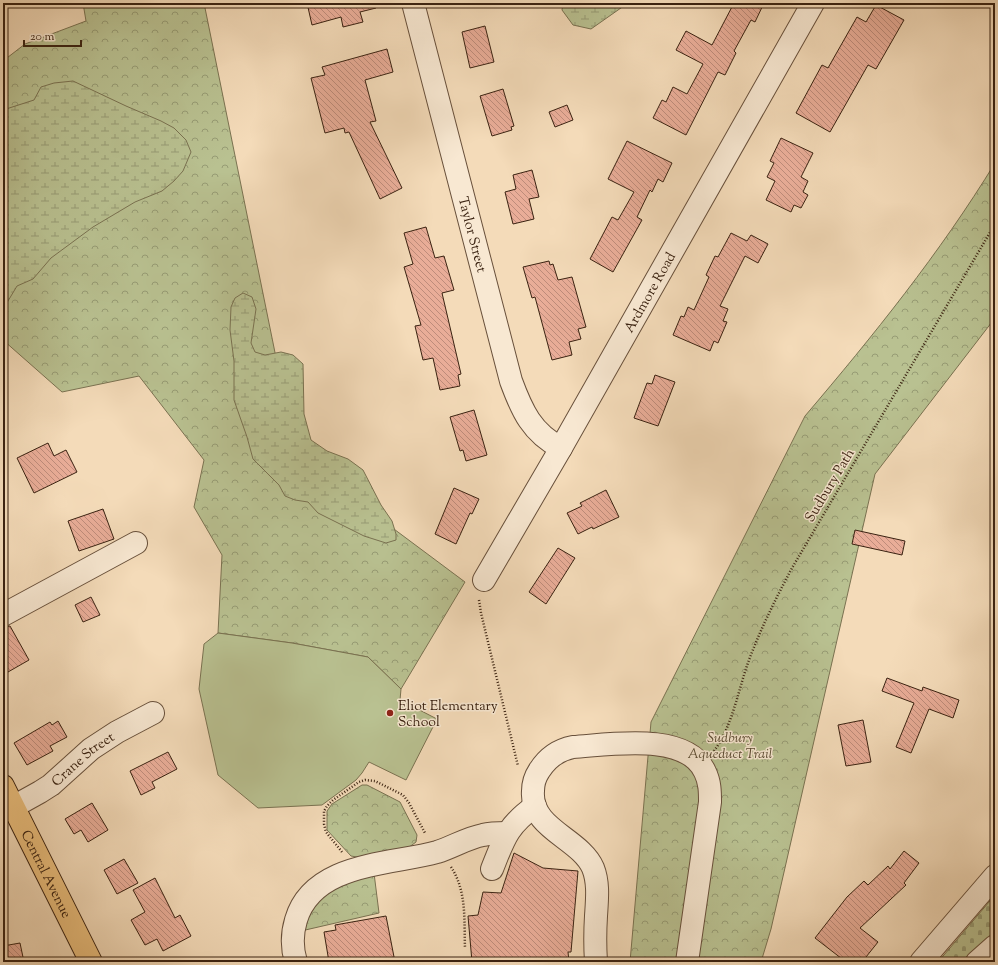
<svg xmlns="http://www.w3.org/2000/svg" width="998" height="965" font-family="'Sorts Mill Goudy',serif">
  <style>
    .forest { fill: url(#forest-crowns); stroke: #7a7251 }
    .wetland { fill: url(#wetland-marsh); stroke: #7a7251 }
    .cemetery { fill: url(#cemetery-stones); stroke: #7a7251 }
    .pitch { fill: #b9c191; stroke: #7a7251 }
    .building { fill: url(#building-back-hatch); stroke: #3a2211 }
    .lines { fill: none; stroke-linecap: round; stroke-linejoin: round }
    .minor-casing { stroke: #68503b; stroke-width: 24 }
    .major-casing { stroke: #3a2211; stroke-width: 24 }
    .path { stroke: #3a2211; stroke-width: 2.5; stroke-dasharray: 1 2; stroke-linecap: butt }
    .minor { stroke: #f8e8d2; stroke-width: 22 }
    .major { stroke: #eabe7c; stroke-width: 22 }
    .poi-dot { fill: #8f2418; stroke: #f8e8d2; stroke-width: 1.5 }
    .labels { text-anchor: middle; stroke-width: 3; stroke-linejoin: round; paint-order: stroke }
    .street-label { font-size: 14px; fill: #3a2211; stroke: #f8e8d2 }
    .poi-label { font-size: 14px; fill: #3a2211; stroke: #f8e8d2; text-anchor: start }
    .park-label { font-size: 14px; font-style: italic; fill: #5a4a31; stroke: #f8e8d2 }
  </style>
  <defs>
    <pattern id="forest-crowns" width="20" height="18" patternUnits="userSpaceOnUse"><rect width="20" height="18" fill="#b9c191"/><path d="M2 6a3 3 0 1 1 6 0M12 15a3 3 0 1 1 6 0" fill="none" stroke="#979c75"/></pattern>
    <pattern id="wetland-marsh" width="20" height="14" patternUnits="userSpaceOnUse"><rect width="20" height="14" fill="#b9c191"/><path d="M1 5h8M5 5V1M11 12h8M15 12V8" fill="none" stroke="#979c75"/></pattern>
    <pattern id="cemetery-stones" width="16" height="16" patternUnits="userSpaceOnUse"><rect width="16" height="16" fill="#b9c191"/><path d="M2 7V4a2 2 0 0 1 4 0v3zM10 15v-3a2 2 0 0 1 4 0v3z" fill="#979c75"/></pattern>
    <pattern id="building-back-hatch" width="6" height="6" patternUnits="userSpaceOnUse"><rect width="6" height="6" fill="#e9ad98"/><path d="M-1 5l2 2M0 0l6 6M5-1l2 2" fill="none" stroke="#be8c7b"/></pattern>
  </defs>
  <rect width="100%" height="100%" fill="#f4dbb9"/>
  <filter id="stains"><feTurbulence type="fractalNoise" baseFrequency=".005" numOctaves="4"/><feColorMatrix values="0 0 0 0 .2 0 0 0 0 .09 0 0 0 0 .02 0 0 0 .5 -.17"/></filter>
  <radialGradient id="worn" r=".72"><stop offset=".6" stop-color="#630" stop-opacity="0"/><stop offset="1" stop-color="#630" stop-opacity=".3"/></radialGradient>
  <g class="forest">
    <path d="M83 3H204L296 456 465 582 401 689 368 657 292 643 218 633 222 555 194 507 204 460 139 376 62 392 3 340V61L25 44 86 21Z"/>
    <path d="M995 163V318L875 474 771 929 761 962H630L651 722 805 416C873 336 940 253 995 163Z"/>
    <path d="M362 785H367L400 802 417 835 416 842 404 851 357 857 351 856 327 830V811L332 804Z"/>
    <path d="M374 873 379 913 301 931 311 905 328 886Z"/>
  </g>
  <g class="wetland">
    <path d="M563 3H628L591 29 573 25 562 10Z"/>
    <path d="M73 81 126 106 161 121 174 128 186 140 191 152 183 171 174 181 162 191 135 202 93 227 51 258 33 279 17 286 5 306 3 307V110L34 100 41 87 54 83Z"/>
    <path d="M243 293 252 297 256 309 251 343 255 352 265 355 281 352 293 355 303 364 304 414 311 440 327 451 348 459 363 470 381 505 392 521 396 534V540L386 543 364 536 318 513 308 502 295 500 285 496 279 485 253 459 247 437 234 400V361L230 330 231 307 235 298Z"/>
  </g>
  <path class="cemetery" d="M995 895V962H938Z"/>
  <path class="pitch" d="M218 633 292 643 368 657 401 689 400 700 437 719 406 780 369 762 362 773 356 780 322 805 258 808 218 775 199 689 204 644Z"/>
  <g class="building">
    <path d="M307 3H375L376 8 360 12 363 22 343 27 341 17 312 25Z"/>
    <path d="M734 3H764L755 22 751 20 734 51 736 53 725 75 718 72 686 135 653 118 662 100 666 102 673 87 687 94 703 64 676 50 686 31 712 45Z"/>
    <path d="M876 5 904 20 876 69 868 65 830 132 796 113 822 65 828 68 857 17 866 22Z"/>
    <path d="M485 26 494 62 470 68 462 32Z"/>
    <path d="M387 49 393 72 365 80 376 121 370 122 402 188 380 199 349 132 345 133 344 128 325 133 311 78 325 75 322 67Z"/>
    <path d="M503 89 514 126 511 127 512 130 492 136 480 96Z"/>
    <path d="M567 105 573 120 555 127 549 112Z"/>
    <path d="M781 138 813 153 801 177 808 181 803 192 808 195 801 208 794 205 791 212 766 200 775 181 767 177 774 163 770 161Z"/>
    <path d="M627 141 672 163 663 182 658 179 652 192 650 190 637 217 642 220 613 272 590 259 612 217 618 220 634 192 608 179Z"/>
    <path d="M532 170 539 197 529 199 534 219 513 224 505 192 516 189 513 175Z"/>
    <path d="M426 227 435 258 444 256 454 290 442 293 461 374 458 375 460 386 440 390 433 358 423 360 415 326 421 325 404 267 413 264 404 233Z"/>
    <path d="M731 233 747 241 751 235 768 244 758 263 745 256 720 306 728 309 723 321 727 322 718 343 714 341 710 351 673 335 681 316 684 317 688 307 694 310 709 277 706 275 715 256 718 257Z"/>
    <path d="M549 261 550 265 553 264 558 280 572 277 586 327 578 329 581 339 569 342 572 355 552 360 535 297 532 298 523 267Z"/>
    <path d="M655 375 675 382 658 426 634 418 647 383 652 384Z"/>
    <path d="M474 410 487 455 466 461 463 450 460 451 450 417Z"/>
    <path d="M48 443 54 456 66 450 77 472 34 493 17 458Z"/>
    <path d="M454 488 479 499 472 514 470 513 456 544 435 534Z"/>
    <path d="M606 490 619 517 593 529 592 527 578 534 567 513 582 506 580 503Z"/>
    <path d="M103 509 114 539 79 551 68 521Z"/>
    <path d="M855 530 905 541 902 555 852 544Z"/>
    <path d="M558 548 575 558 546 604 529 592Z"/>
    <path d="M91 597 100 615 83 622 75 605Z"/>
    <path d="M10 626 29 660 8 672 3 663V627Z"/>
    <path d="M887 678 922 691 923 687 959 700 953 718 929 709 911 753 896 747 914 703 882 691Z"/>
    <path d="M863 720 871 762 846 766 838 725Z"/>
    <path d="M58 721 67 737 50 746 53 751 27 765 14 743 50 722 52 725Z"/>
    <path d="M168 752 177 769 152 782 155 788 141 795 130 771Z"/>
    <path d="M92 803 108 830 88 842 81 830 74 834 65 819Z"/>
    <path d="M904 851 919 863 904 883 906 885 860 928 878 942 862 962H846L815 938 847 897 864 881 868 885 888 866 890 869Z"/>
    <path d="M514 853 543 868 578 871 571 952H568L569 962H472L468 916 478 915 483 892 501 893Z"/>
    <path d="M124 859 138 883 117 894 104 870Z"/>
    <path d="M155 878 175 918 180 915 191 936 163 951 157 939 145 945 131 920 145 912 133 890Z"/>
    <path d="M386 916 395 962H329L324 932 336 930 335 925Z"/>
    <path d="M20 943 24 962H3V946Z"/>
  </g>
  <g class="lines">
    <defs>
      <g id="minor">
        <path id="s1" d="M413 3 511 381C522 411 532 433 561 448"/>
        <path id="s2" d="M484 580 561 448 813 3"/>
        <path d="M3 615 136 543"/>
        <path id="s3" d="M13 807 40 792 51 785 91 749 117 732 153 713"/>
        <path d="M492 869C504 839 507 826 535 806"/>
        <path d="M296 962C292 949 292 933 296 920 313 862 391 865 437 852 453 847 467 838 483 835 491 833 499 833 507 833"/>
        <path d="M596 962C595 947 595 932 596 916 597 900 599 883 593 868 580 838 530 829 533 791 533 784 535 777 539 771 547 758 558 750 573 747 608 745 687 731 705 772 710 782 710 792 710 802L687 962"/>
        <path d="M921 962 995 876"/>
        <path d="M977 962 995 946"/>
      </g>
      <g id="major">
        <path id="s4" d="M3 786 91 962"/>
      </g>
    </defs>
    <use href="#minor" class="minor-casing"/>
    <use href="#major" class="major-casing"/>
    <g class="path">
      <path d="M479 600 481 613 518 766"/>
      <path d="M714 751C733 725 738 690 749 660 761 628 776 598 792 568L995 224"/>
      <path d="M342 852 326 832 324 824V811L327 806 333 800 359 782 365 780 375 781 403 795 409 803 425 833"/>
      <path d="M451 867C467 891 464 921 465 948"/>
    </g>
    <use href="#minor" class="minor"/>
    <use href="#major" class="major"/>
  </g>
  <circle class="poi-dot" cx="390" cy="713" r="4"/>
  <g class="labels">
    <g class="street-label">
      <text dy="5" stroke="none"><textPath href="#s1" startOffset="239">Taylor Street</textPath></text>
      <text dy="5" stroke="none"><textPath href="#s2" startOffset="332">Ardmore Road</textPath></text>
      <text transform="translate(829 485) rotate(-59)" y="5">Sudbury Path</text>
      <text dy="5" stroke="none"><textPath href="#s3" startOffset="85">Crane Street</textPath></text>
      <text dy="5" stroke="none"><textPath href="#s4" startOffset="98">Central Avenue</textPath></text>
    </g>
    <g class="poi-label">
      <text x="398" y="710">Eliot Elementary<tspan x="398" dy="16">School</tspan></text>
    </g>
    <g class="park-label">
      <text x="730" y="742">Sudbury<tspan x="730" dy="16">Aqueduct Trail</tspan></text>
    </g>
  </g>
  <rect width="998" height="965" fill="none" stroke="#f4dbb9" stroke-width="16"/>
  <rect x="4" y="4" width="990" height="957" fill="none" stroke="#3a2211" stroke-width="2"/>
  <rect x="8" y="8" width="982" height="949" fill="none" stroke="#3a2211"/>
  <path d="M24 40v6h57v-6" fill="none" stroke="#3a2211" stroke-width="2"/>
  <text x="30" y="40" font-size="12" fill="#3a2211" stroke="#f8e8d2" stroke-width="3" paint-order="stroke">20 m</text>
  <rect width="100%" height="100%" filter="url(#stains)"/>
  <rect width="100%" height="100%" fill="url(#worn)"/>
</svg>
